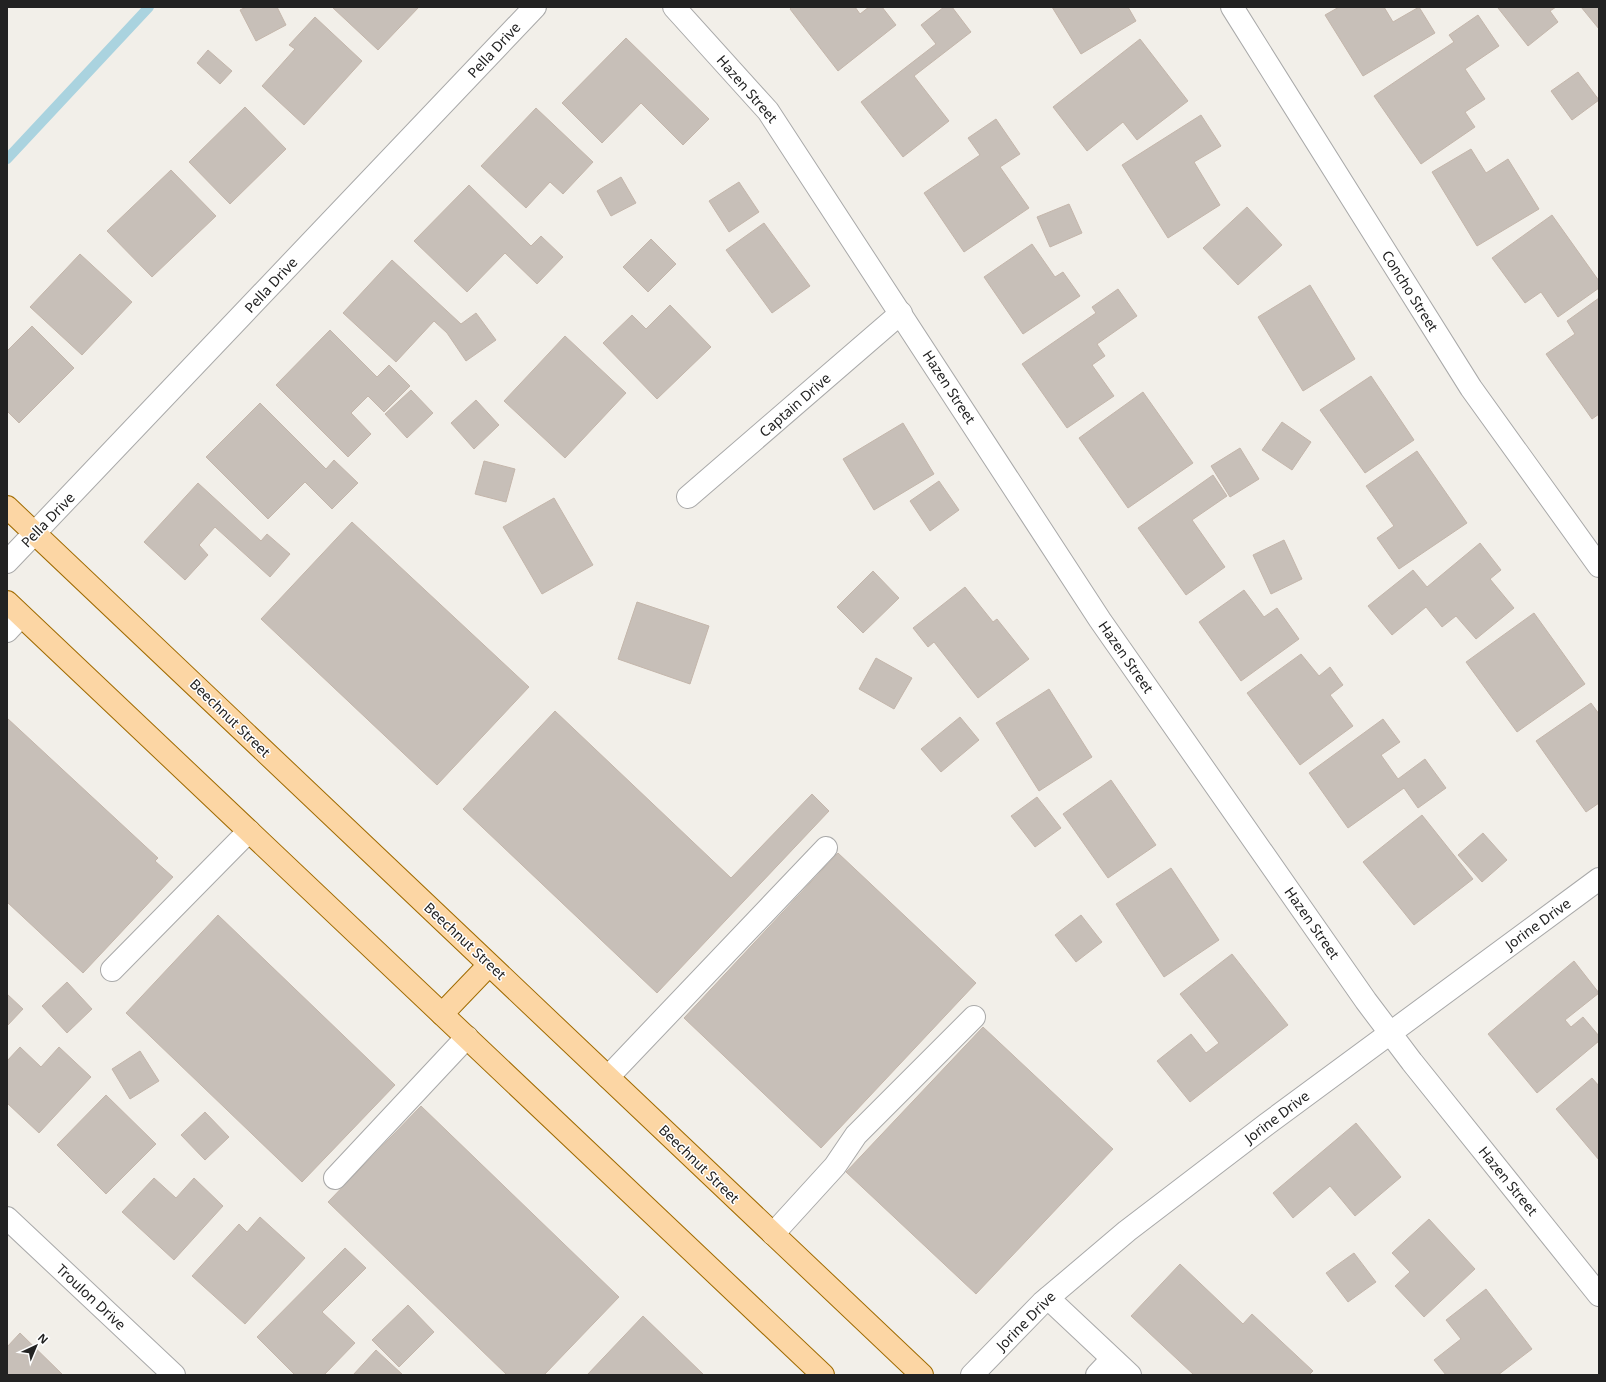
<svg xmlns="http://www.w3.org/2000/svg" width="1606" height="1382" font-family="'Noto Sans',sans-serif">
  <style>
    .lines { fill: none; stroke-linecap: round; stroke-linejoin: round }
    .stream { stroke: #aad3df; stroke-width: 10 }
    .building { fill: #c7bfb8; stroke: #c4b6ab }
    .minor-casing { stroke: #a9a9a9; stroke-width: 24 }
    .major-casing { stroke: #a06b00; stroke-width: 24 }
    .minor { stroke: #fff; stroke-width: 22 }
    .major { stroke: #fcd6a4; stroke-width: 22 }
    .labels { text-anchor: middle; stroke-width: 3; stroke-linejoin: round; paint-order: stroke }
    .street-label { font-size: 14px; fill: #222; stroke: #fff }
  </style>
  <rect width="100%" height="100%" fill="#f2efe9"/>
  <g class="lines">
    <path class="stream" d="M7 159 149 7"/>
  </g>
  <g class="building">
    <path d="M246 7H277L286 25 256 41 240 10Z"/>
    <path d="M332 7H419L378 50Z"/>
    <path d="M792 7H855L860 14 869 7H882L896 25 838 71 790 9Z"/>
    <path d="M944 7H952L971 32 914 76 949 121 903 157 861 102 936 44 921 25Z"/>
    <path d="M1052 7H1128L1136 21 1081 54Z"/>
    <path d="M1339 7H1384L1393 22 1419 7 1435 33 1363 76 1325 15Z"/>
    <path d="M1500 7H1556L1550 11 1558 22 1528 46 1498 8Z"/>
    <path d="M1581 7H1599V29Z"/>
    <path d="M1478 15 1499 46 1465 69 1485 99 1465 112 1475 127 1421 164 1374 96 1454 42 1449 35Z"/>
    <path d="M315 17 362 61 304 125 262 86 295 49 289 45Z"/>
    <path d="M626 38 709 119 683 145 641 103 602 143 562 103Z"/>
    <path d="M1140 39 1188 101 1137 140 1123 122 1087 151 1053 107Z"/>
    <path d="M208 50 232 71 220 84 197 63Z"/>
    <path d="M1578 72 1599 100 1572 120 1551 91Z"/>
    <path d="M245 107 286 149 230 204 189 162Z"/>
    <path d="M536 108 593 162 563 194 550 182 526 208 481 166Z"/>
    <path d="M1201 115 1221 146 1194 162 1220 205 1168 238 1122 165Z"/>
    <path d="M996 119 1020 154 1000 167 1029 208 964 252 924 193 980 155 968 138Z"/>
    <path d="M1471 149 1486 173 1508 159 1539 209 1477 246 1432 172Z"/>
    <path d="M171 170 216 216 152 277 107 231Z"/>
    <path d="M621 177 636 203 611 216 597 191Z"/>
    <path d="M739 182 759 212 729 232 709 201Z"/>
    <path d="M469 185 531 246 541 236 563 257 537 284 505 253 467 292 414 241Z"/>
    <path d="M1069 204 1082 233 1050 247 1037 217Z"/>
    <path d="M1247 207 1282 245 1238 285 1203 248Z"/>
    <path d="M1552 215 1599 281V288L1558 317 1541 292 1525 303 1492 258Z"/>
    <path d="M764 223 810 286 772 313 726 250Z"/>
    <path d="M651 239 676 264 648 292 623 267Z"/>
    <path d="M1032 244 1055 277 1063 272 1080 296 1023 334 984 277Z"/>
    <path d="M80 254 132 302 82 355 30 307Z"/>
    <path d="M392 260 461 324 476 313 496 340 466 361 447 333 434 321 396 362 343 313Z"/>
    <path d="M1310 285 1355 359 1303 391 1258 317Z"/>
    <path d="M1118 289 1137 316 1097 344 1105 356 1092 365 1114 396 1067 428 1022 364 1096 313 1092 307Z"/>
    <path d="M1599 298V414L1592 419 1546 354 1575 334 1567 321Z"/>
    <path d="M670 305 711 347 657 399 603 343 632 315 646 329Z"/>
    <path d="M32 326 74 368 19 423 7 411V351Z"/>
    <path d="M330 330 377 377 389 365 410 386 384 412 368 396 351 413 371 434 348 457 276 385Z"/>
    <path d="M565 336 626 393 565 458 504 401Z"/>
    <path d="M1371 376 1414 440 1365 473 1320 410Z"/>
    <path d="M411 390 433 413 407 438 385 414Z"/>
    <path d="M1143 392 1193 463 1128 508 1079 438Z"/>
    <path d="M476 400 499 425 474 449 451 423Z"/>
    <path d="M260 403 326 469 334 460 358 483 332 509 305 482 268 519 206 457Z"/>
    <path d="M1282 422 1311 442 1292 470 1262 450Z"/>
    <path d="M903 423 934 474 874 510 843 459Z"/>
    <path d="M1240 448 1259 479 1230 497 1211 466Z"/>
    <path d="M1417 451 1467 523 1399 569 1377 538 1394 526 1366 486Z"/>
    <path d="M484 461 515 469 506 502 475 494Z"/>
    <path d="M1213 475 1227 496 1192 520 1225 567 1186 595 1138 528Z"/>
    <path d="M939 481 959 510 930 531 910 501Z"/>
    <path d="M198 483 261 541 267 534 290 554 270 577 215 527 199 545 208 555 185 580 144 542Z"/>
    <path d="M554 498 593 565 542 594 503 527Z"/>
    <path d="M352 522 529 687 437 785 261 619Z"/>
    <path d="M1284 540 1302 579 1271 594 1253 555Z"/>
    <path d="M1480 543 1501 570 1490 579 1514 608 1476 639 1456 616 1442 627 1426 607 1392 635 1368 606 1413 570 1427 587Z"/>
    <path d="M873 571 899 598 863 633 837 607Z"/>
    <path d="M965 587 993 622 997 619 1029 659 978 698 934 642 928 647 913 628Z"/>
    <path d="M1244 590 1264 617 1277 608 1299 639 1241 681 1199 622Z"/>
    <path d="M637 602 709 626 690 684 618 659Z"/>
    <path d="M1534 613 1585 684 1517 732 1466 662Z"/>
    <path d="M1301 654 1319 676 1330 667 1343 685 1330 695 1353 726 1300 765 1247 693Z"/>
    <path d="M876 658 912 678 894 709 859 689Z"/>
    <path d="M1049 689 1092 757 1039 791 996 723Z"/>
    <path d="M1591 703 1599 714V803L1586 812 1536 741Z"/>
    <path d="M555 711 731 878 812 794 829 811 657 993 463 809Z"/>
    <path d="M960 717 979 740 941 772 921 749Z"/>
    <path d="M7 718 158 858 155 861 173 877 83 973 7 902Z"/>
    <path d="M1383 719 1400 742 1381 755 1398 779 1425 759 1446 788 1418 808 1404 788 1348 828 1309 773Z"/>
    <path d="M1111 780 1156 845 1108 878 1063 814Z"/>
    <path d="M1037 797 1061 828 1035 847 1011 816Z"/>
    <path d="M1422 815 1473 879 1414 925 1363 862Z"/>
    <path d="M1483 833 1507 860 1482 882 1458 855Z"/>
    <path d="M838 853 976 983 821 1148 684 1018Z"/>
    <path d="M1171 868 1219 940 1164 977 1116 904Z"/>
    <path d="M218 915 395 1085 302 1182 126 1013Z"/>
    <path d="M1081 915 1102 942 1076 962 1055 935Z"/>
    <path d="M1232 954 1288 1025 1190 1102 1157 1061 1191 1034 1206 1053 1219 1043 1180 994Z"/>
    <path d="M1574 961 1599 993 1565 1020 1571 1027 1583 1017 1599 1036V1041L1537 1093 1488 1034Z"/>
    <path d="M67 982 92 1009 67 1033 42 1006Z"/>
    <path d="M7 994 23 1009 7 1026Z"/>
    <path d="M983 1027 1113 1149 976 1294 846 1172Z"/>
    <path d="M20 1047 41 1067 59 1047 91 1077 39 1133 7 1103V1061Z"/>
    <path d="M140 1051 159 1081 130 1099 112 1069Z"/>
    <path d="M1592 1078 1599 1086V1160L1556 1109Z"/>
    <path d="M106 1095 156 1144 106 1194 57 1145Z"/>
    <path d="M421 1106 619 1297 544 1375H507L328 1202Z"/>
    <path d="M205 1112 229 1137 205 1160 181 1135Z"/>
    <path d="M1356 1123 1401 1177 1355 1216 1330 1186 1293 1218 1273 1193Z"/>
    <path d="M154 1178 176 1198 194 1178 223 1206 174 1260 122 1212Z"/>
    <path d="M260 1217 305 1258 245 1324 192 1276 239 1224 247 1232Z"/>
    <path d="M1429 1219 1475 1269 1424 1317 1395 1286 1410 1272 1392 1253Z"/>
    <path d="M345 1248 366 1268 322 1312 355 1343 324 1375H295L257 1337Z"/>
    <path d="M1354 1253 1376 1282 1348 1302 1326 1273Z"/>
    <path d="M1180 1264 1243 1324 1252 1314 1313 1371 1309 1375H1194L1131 1316Z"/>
    <path d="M1486 1289 1532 1349 1498 1375H1446L1434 1360 1461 1339 1446 1320Z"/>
    <path d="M408 1305 434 1332 399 1367 372 1340Z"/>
    <path d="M643 1316 704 1375H587Z"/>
    <path d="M20 1333 63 1375H7V1347Z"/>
    <path d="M376 1350 403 1375H353Z"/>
  </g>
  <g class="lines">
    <defs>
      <g id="minor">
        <path d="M674 7 768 111 1100 620 1366 1001 1412 1062 1599 1295"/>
        <path d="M1232 7 1471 388 1599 566"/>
        <path d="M688 497 901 313"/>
        <path d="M7 562 535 7"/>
        <path d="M7 631 21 616"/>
        <path d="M112 970 249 831"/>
        <path d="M608 1077 826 848"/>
        <path d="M335 1178 467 1037"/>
        <path d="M7 1218 174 1375"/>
        <path d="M773 1234 835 1166 856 1135 974 1017"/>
        <path d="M1048 1298 1130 1375"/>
        <path d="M972 1375 1042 1303 1127 1231 1267 1124 1599 879"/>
        <path d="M1097 1375 1112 1359"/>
      </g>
      <g id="major">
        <path d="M7 507 922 1375"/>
        <path d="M7 602 823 1375"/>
        <path d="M442 1014 489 965"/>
      </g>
    </defs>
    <use href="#minor" class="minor-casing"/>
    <use href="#major" class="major-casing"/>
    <use href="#minor" class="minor"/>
    <use href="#major" class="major"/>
  </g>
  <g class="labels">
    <g class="street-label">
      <text transform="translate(494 50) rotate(-47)" y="5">Pella Drive</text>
      <text transform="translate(747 89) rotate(49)" y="5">Hazen Street</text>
      <text transform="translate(271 285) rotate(-47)" y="5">Pella Drive</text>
      <text transform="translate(1410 291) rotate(58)" y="5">Concho Street</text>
      <text transform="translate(949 387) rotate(57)" y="5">Hazen Street</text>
      <text transform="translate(795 405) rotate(-41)" y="5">Captain Drive</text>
      <text transform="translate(48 520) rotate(-46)" y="5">Pella Drive</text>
      <text transform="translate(1126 657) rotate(55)" y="5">Hazen Street</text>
      <text transform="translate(230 718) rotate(44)" y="5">Beechnut Street</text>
      <text transform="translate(1312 923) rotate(55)" y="5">Hazen Street</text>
      <text transform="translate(1538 924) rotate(-36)" y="5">Jorine Drive</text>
      <text transform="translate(465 941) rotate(43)" y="5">Beechnut Street</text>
      <text transform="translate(1277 1117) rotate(-37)" y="5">Jorine Drive</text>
      <text transform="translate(699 1164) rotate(44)" y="5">Beechnut Street</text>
      <text transform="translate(1508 1181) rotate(51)" y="5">Hazen Street</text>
      <text transform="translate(91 1297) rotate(43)" y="5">Troulon Drive</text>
      <text transform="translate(1026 1321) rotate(-45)" y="5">Jorine Drive</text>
    </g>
  </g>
  <rect width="1606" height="1382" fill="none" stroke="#222222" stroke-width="16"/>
  <g transform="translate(36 1346) rotate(44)" stroke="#ffffff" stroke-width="3" paint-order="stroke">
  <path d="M0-3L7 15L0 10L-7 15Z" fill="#222222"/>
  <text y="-6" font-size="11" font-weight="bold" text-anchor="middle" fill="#222222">N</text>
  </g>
</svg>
